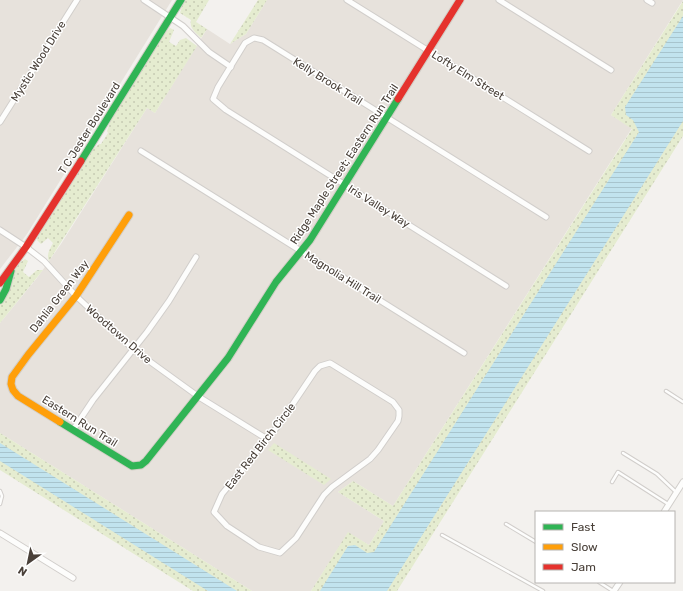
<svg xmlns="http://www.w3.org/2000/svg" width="683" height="591" font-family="Rubik,sans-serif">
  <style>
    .residential { fill: #e7e2dc }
    .grass { fill: url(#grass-dots) }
    .water { fill: url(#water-rules) }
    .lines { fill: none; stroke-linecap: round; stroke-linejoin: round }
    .lane-casing { stroke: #d1cecb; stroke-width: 4.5 }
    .street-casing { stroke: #d1cecb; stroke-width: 7 }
    .fast-casing { stroke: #d3cec6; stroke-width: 9 }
    .slow-casing { stroke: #d3cec6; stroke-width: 9 }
    .jam-casing { stroke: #d3cec6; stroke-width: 9 }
    .lane { stroke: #fdfdfc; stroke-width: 2.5 }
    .street { stroke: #fdfdfc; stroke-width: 5 }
    .fast { stroke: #30b455; stroke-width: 7 }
    .slow { stroke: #ff9f0a; stroke-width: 7 }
    .jam { stroke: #e5322d; stroke-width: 7 }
    .labels { text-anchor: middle; stroke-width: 3; stroke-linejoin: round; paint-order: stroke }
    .street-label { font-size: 11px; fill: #494039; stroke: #fff }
  </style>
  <defs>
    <pattern id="grass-dots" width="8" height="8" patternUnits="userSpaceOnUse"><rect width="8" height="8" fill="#e5ecd0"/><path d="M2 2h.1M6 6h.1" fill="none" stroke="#c6cbb3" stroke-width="1.8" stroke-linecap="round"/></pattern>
    <pattern id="water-rules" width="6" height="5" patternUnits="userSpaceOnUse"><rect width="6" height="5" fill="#c1e3ee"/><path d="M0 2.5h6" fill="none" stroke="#a7c4cd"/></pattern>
  </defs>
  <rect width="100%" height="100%" fill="#f3f1ee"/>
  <g class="residential">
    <path d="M0 0H172L27 234 0 269Z"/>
    <path d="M267 0H683L611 115 632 128 393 506 353 481 338 492 384 521 369 545 348 533 311 591H252L0 433V323L37 278 61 244 147 108 155 113 207 29 230 44 246 34Z"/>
  </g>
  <g class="grass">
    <path d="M184 0H209L196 22 207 29 201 38C196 33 189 28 191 20L180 13Z"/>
    <path d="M258 0H267L246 34 230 44Z"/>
    <path d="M683 1V136L397 591H311L348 532 369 545 384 521 338 492 353 481 393 506 632 129 611 115Z"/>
    <path d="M170 28 174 30 169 42 176 46 180 40 186 38 197 46 155 113 147 108 49 261C46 254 50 249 53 243L48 238 41 244 37 240 38 236 89 153 99 144H101L108 133 107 131 111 119 163 35Z"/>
    <path d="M25 259 28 261 23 272 29 277 37 270H43L0 323V304L16 268 18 264Z"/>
    <path d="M0 433 252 591H193L0 470Z"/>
    <path d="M274 443 331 479 324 485 268 450Z"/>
  </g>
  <g class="water">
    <path d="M683 16V121L387 591H320L348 546 355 545 367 553 374 552 639 132 633 120 626 115 625 107Z"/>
    <path d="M0 443 237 591H208L0 461Z"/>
  </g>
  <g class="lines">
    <defs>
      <g id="lane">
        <path d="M666 391 683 402"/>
        <path d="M623 453 657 474 676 492"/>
        <path d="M612 482 618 472 668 504"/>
        <path d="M0 491 2 496 0 504"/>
        <path d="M506 524 536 542"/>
        <path d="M442 535 543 591"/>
        <path d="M599 582 613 591"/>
      </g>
      <g id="street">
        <path d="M144 0 183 26 209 52 231 67"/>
        <path d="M347 0 589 151"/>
        <path d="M499 0 611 70"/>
        <path d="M647 0 652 3"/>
        <path d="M0 122 77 0"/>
        <path d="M141 151 464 353"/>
        <path d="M0 230 26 247 44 261 76 296 134 350 199 397 267 439"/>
        <path d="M506 286 226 110 213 99 218 87 245 43 254 38 263 40 546 217"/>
        <path d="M330 363 393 402 399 410V416L398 421 378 450 370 459 332 487 324 495 296 538 280 553 259 547 227 526 214 512 222 494 278 426 315 371 320 366Z"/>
        <path d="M73 430 93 400 147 332 169 301 196 257"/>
        <path d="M664 512 683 482"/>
        <path d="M0 533 73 578"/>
        <path d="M614 591 620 582"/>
      </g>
      <g id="fast">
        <path d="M81 161 181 0"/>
        <path d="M0 300 6 289 11 271"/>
        <path d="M60 422 132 466 141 465 146 461 228 358 276 282 310 240 398 99"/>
      </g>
      <path id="slow" d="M60 422 18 396 13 390 11 384 12 377 28 355 76 296 129 215"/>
      <g id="jam">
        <path d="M398 99 460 0"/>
        <path d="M0 283 26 247 81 161"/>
      </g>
    </defs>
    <use href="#lane" class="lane-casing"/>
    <use href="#street" class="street-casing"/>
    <use href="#fast" class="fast-casing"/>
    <use href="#slow" class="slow-casing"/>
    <use href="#jam" class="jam-casing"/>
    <use href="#lane" class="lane"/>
    <use href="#street" class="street"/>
    <use href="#fast" class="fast"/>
    <use href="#slow" class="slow"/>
    <use href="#jam" class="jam"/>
  </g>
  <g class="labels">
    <g class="street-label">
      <text transform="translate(38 61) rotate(-58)" y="4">Mystic Wood Drive</text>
      <text transform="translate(468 75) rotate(32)" y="4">Lofty Elm Street</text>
      <text transform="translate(328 81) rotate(32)" y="4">Kelly Brook Trail</text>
      <text transform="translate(89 128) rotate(-58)" y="4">T C Jester Boulevard</text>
      <text transform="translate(344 164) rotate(-57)" y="4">Ridge Maple Street; Eastern Run Trail</text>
      <text transform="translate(379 206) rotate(32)" y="4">Iris Valley Way</text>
      <text transform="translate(343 277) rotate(32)" y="4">Magnolia Hill Trail</text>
      <text transform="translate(59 296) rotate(-52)" y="4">Dahlia Green Way</text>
      <text transform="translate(119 334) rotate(41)" y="4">Woodtown Drive</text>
      <text transform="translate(80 421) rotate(32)" y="4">Eastern Run Trail</text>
      <text transform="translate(260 446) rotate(-52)" y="4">East Red Birch Circle</text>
    </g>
  </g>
  <rect x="535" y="511" width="140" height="72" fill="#ffffff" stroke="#b6b3b0"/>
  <rect x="543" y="524" width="20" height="6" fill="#30b455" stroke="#b6b3b0"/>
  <text x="571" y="531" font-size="12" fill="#494039">Fast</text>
  <rect x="543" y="544" width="20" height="6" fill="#ff9f0a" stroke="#b6b3b0"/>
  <text x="571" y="551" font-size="12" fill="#494039">Slow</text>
  <rect x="543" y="564" width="20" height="6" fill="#e5322d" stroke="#b6b3b0"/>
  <text x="571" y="571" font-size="12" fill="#494039">Jam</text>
  <g transform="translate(28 563) rotate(213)" stroke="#ffffff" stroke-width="3" paint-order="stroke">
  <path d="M0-3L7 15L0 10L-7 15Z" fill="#494039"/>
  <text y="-6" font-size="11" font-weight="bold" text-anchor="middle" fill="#494039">N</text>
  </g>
</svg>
